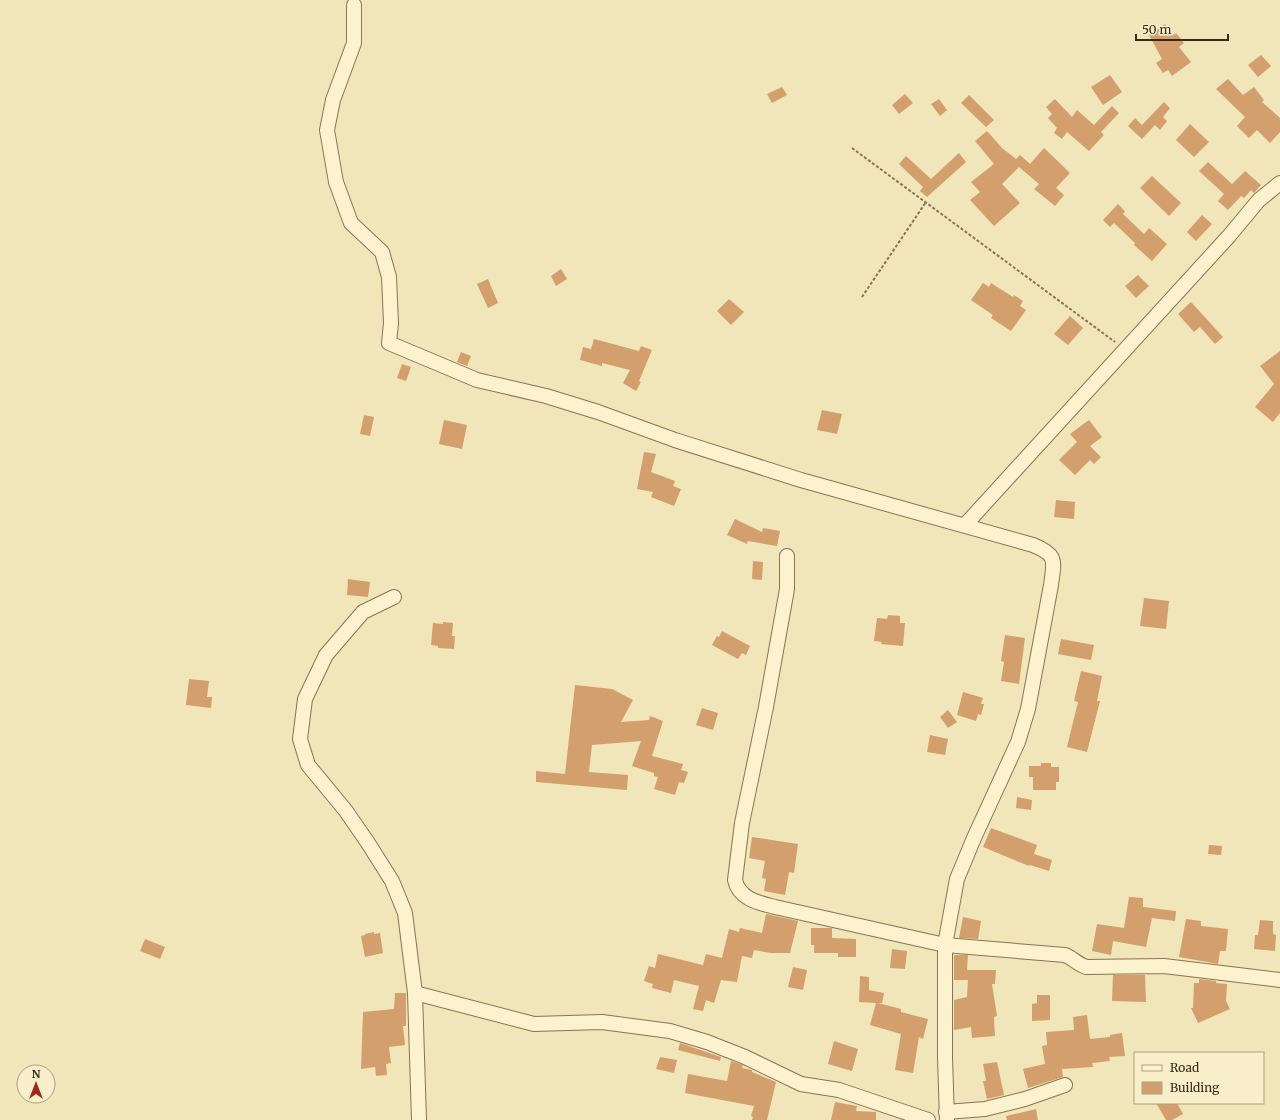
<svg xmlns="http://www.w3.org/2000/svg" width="1280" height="1120" font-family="Merriweather,serif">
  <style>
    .building { fill: #d39f6c }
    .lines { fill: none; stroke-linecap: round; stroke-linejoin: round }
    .minor-casing { stroke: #897453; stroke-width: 16 }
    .path { stroke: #897453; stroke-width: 2; stroke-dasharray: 3 2; stroke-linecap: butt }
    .minor { stroke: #fcf2cd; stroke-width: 14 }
  </style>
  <rect width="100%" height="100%" fill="#f1e5ba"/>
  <g class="building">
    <path d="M1165 24 1174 35 1176 33 1184 43 1179 47 1191 62 1172 76 1168 70 1163 73 1156 63 1162 59 1149 35Z"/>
    <path d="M1261 55 1271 66 1258 77 1248 65Z"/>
    <path d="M1110 75 1122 92 1103 105 1091 87Z"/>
    <path d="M1228 79 1243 95 1254 87 1264 100 1262 102 1280 118V132L1270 143 1257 130 1249 138 1237 126 1245 117 1216 89Z"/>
    <path d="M782 87 787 95 772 103 767 94Z"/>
    <path d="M905 94 913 103 899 114 892 105Z"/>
    <path d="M969 95 994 120 986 127 961 103Z"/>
    <path d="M939 99 947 110 940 116 931 104Z"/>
    <path d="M1055 99 1072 117 1077 110 1094 125 1112 106 1119 113 1101 132 1104 135 1089 151 1067 132 1062 139 1054 133 1057 128 1048 118 1052 114 1046 107Z"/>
    <path d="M1164 102 1170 108 1163 117 1167 121 1160 130 1155 125 1142 139 1128 126 1135 118 1142 125Z"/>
    <path d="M1190 124 1209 142 1194 157 1176 140Z"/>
    <path d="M987 131 1002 148 1016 159 1020 155 1030 164 1044 148 1070 173 1056 188 1064 195 1055 206 1034 189 1039 184 1019 167 1002 184 1020 203 994 226 970 200 980 192 971 182 994 164 975 141Z"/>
    <path d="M959 153 966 162 927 197 920 191 923 187 899 164 906 156 931 179Z"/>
    <path d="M1208 162 1232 184 1245 171 1261 185 1254 193 1251 190 1244 198 1241 196 1228 210 1218 201 1224 194 1199 171Z"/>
    <path d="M1152 176 1181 203 1169 216 1140 188Z"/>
    <path d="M1118 204 1125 211 1123 214 1144 234 1149 228 1167 244 1152 261 1134 245 1135 243 1114 223 1110 227 1103 220Z"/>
    <path d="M1202 215 1212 224 1196 241 1187 232Z"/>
    <path d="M561 269 567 279 556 286 551 276Z"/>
    <path d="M1138 275 1149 286 1136 298 1125 286Z"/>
    <path d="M488 279 498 303 488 308 477 284Z"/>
    <path d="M983 283 989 287 991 283 1013 297 1014 295 1023 301 1020 306 1026 310 1011 331 991 318 993 315 971 300Z"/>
    <path d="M729 299 744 312 731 325 717 311Z"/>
    <path d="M1191 302 1223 337 1215 344 1200 327 1194 332 1178 314Z"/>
    <path d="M1070 316 1083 328 1068 345 1054 334Z"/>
    <path d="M594 339 639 351 641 346 652 350 639 381 641 382 636 391 623 383 630 370 602 363V366L580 360 583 347 591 349Z"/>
    <path d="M1280 351V413L1273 422 1255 407 1274 384 1260 366Z"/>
    <path d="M461 352 471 356 467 366 457 362Z"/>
    <path d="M402 364 411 367 406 381 397 378Z"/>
    <path d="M822 410 842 414 837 434 817 430Z"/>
    <path d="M364 415 374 417 370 436 360 434Z"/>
    <path d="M444 420 467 425 462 449 439 444Z"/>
    <path d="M1089 420 1102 437 1090 446 1101 457 1094 464 1090 460 1075 475 1059 460 1077 442 1070 434Z"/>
    <path d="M644 452 656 454 651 472 675 481 673 486 681 489 674 506 651 497 653 492 637 489Z"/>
    <path d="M1056 500 1075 502 1074 519 1054 517Z"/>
    <path d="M735 519 762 532 763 528 780 531 777 546 748 541 747 544 727 535Z"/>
    <path d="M753 561 763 562 762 580 752 579Z"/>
    <path d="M348 579 370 582 368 597 347 595Z"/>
    <path d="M1144 598 1169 601 1166 629 1140 626Z"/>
    <path d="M888 615 900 616V623H905L903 646 881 644 882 642 874 641 877 618 887 619Z"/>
    <path d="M443 622 453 623 452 636H455L454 649 438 648V646L431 645 433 623 443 624Z"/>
    <path d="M722 631 750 646 746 655 742 653 738 659 712 645 717 636 719 637Z"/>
    <path d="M1005 635 1025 638 1019 684 1001 681 1004 662 1001 661Z"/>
    <path d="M1061 639 1094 645 1091 660 1058 654Z"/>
    <path d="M1081 671 1102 676 1097 701H1100L1087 752 1067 747 1078 702 1074 701Z"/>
    <path d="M189 679 209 681 207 697H212L211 708 186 705Z"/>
    <path d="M575 685 612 689 633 700 621 722 649 720 650 716 663 721 652 756 683 764 681 770 688 772 684 783 679 782 675 795 654 789 658 777 654 776V773L632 766 641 741 592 745 589 772 628 775 627 790 536 782V771L565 774Z"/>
    <path d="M963 692 983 698 981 704H984L981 715 978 714 976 721 957 715Z"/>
    <path d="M702 708 718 713 713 730 696 725Z"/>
    <path d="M948 710 957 722 948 728 940 717Z"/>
    <path d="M930 735 948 739 945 755 927 752Z"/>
    <path d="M1041 763H1051V767H1059V782H1056V790H1033V777H1029V766H1041Z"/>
    <path d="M1017 797 1032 800 1031 810 1016 808Z"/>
    <path d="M991 828 1037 845 1034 854 1052 860 1049 871 1030 865 1029 866 983 847Z"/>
    <path d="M752 837 798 844 794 873 789 872 785 895 764 891 766 879 762 878 765 861 749 858Z"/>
    <path d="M1209 845 1222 846 1221 855 1208 854Z"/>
    <path d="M1129 897 1143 898V907L1176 911 1175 921 1152 918 1146 947 1113 941 1111 955 1092 951 1097 924 1124 928Z"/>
    <path d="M766 914 798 921 790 953H771L754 950 752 958 742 956 737 982 721 980 714 1003 706 1000 703 1011 693 1009 699 986 674 980 671 993 652 988 653 984 644 981 649 966 655 968 658 954 703 965 706 954 722 958 729 929 739 932 740 928 762 933Z"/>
    <path d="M963 917 981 921 978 939 959 938Z"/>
    <path d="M1186 919 1201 921V926L1228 929 1226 951H1220L1218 964 1179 957Z"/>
    <path d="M1260 920 1273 921V934L1276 935 1275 951 1254 949 1255 935H1258Z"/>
    <path d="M811 928H832V938L856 939V957H838V953H814V945H811Z"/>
    <path d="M374 932V934L380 933 383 953 365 957 361 936 365 935V934Z"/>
    <path d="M145 939 165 947 160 959 140 951Z"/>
    <path d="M892 949 907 951 905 969 890 968Z"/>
    <path d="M954 955H968L967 970H996L995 984H992L997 1016 994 1017 995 1036 972 1038 971 1027 954 1030V1000L967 997 968 980H954Z"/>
    <path d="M793 967 807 970 803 990 788 987Z"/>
    <path d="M1113 975H1145L1146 1002 1112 1001Z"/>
    <path d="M860 976 869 977V990L884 993 882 1003H878L901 1009V1012L928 1019 923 1039 919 1037 913 1073 895 1070 901 1034 870 1025 876 1003 859 1002Z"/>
    <path d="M1199 979 1216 981V983L1227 984 1226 1001 1230 1009 1198 1023 1191 1008H1193L1194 983H1199Z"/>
    <path d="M395 993H406V1026H403L405 1045 389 1047 391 1063 386 1064 387 1075 376 1076 375 1067 361 1069 363 1012 394 1009Z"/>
    <path d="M1037 995H1050V1020L1032 1021V1004L1037 1003Z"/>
    <path d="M1087 1015 1090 1039 1110 1037V1035L1122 1033 1125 1056 1109 1057 1110 1061 1092 1063 1093 1067 1062 1069 1063 1077 1028 1088 1023 1069 1045 1064 1042 1046 1047 1045 1046 1032 1074 1030 1073 1017Z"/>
    <path d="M834 1041 858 1049 852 1071 828 1064Z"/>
    <path d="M680 1043 721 1057 720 1061 678 1050Z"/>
    <path d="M660 1057 677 1060 674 1073 656 1069Z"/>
    <path d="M731 1061 743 1065 742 1068 752 1070V1072L776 1082 767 1120H752L753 1117 751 1116 754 1106 685 1093 688 1074 727 1081Z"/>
    <path d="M997 1062 1004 1095 987 1099 983 1081H986L983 1064Z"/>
    <path d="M835 1102 857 1106 856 1111 876 1112V1120H831Z"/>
    <path d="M1156 1103H1177L1183 1114 1172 1120H1166Z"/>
    <path d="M1036 1109 1038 1120H1007L1006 1116Z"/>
  </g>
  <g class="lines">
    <defs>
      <g id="minor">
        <path d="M354 5V43L333 100 327 130 336 182 351 223 382 252 389 277 391 323 389 343 477 380 546 396 598 412 675 440 801 480 1033 545C1058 555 1054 561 1051 585L1028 709 1018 742 974 838 957 879 945 945V1057L947 1120"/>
        <path d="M965 525 1229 236 1259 200 1280 183"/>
        <path d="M787 556V589L766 707 742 823 735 880C739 899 759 903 775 907L945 945 1065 955C1073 958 1077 964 1086 967L1164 966 1280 980"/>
        <path d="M394 597 363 612 326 655 305 699 300 739 308 765 346 811 368 843 392 881 405 913 415 993 419 1120"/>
        <path d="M415 993 534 1024 602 1022 670 1031 707 1042 745 1057 801 1084 839 1090 928 1120"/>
        <path d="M946 1112 985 1109 1025 1099 1065 1085"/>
      </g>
    </defs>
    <use href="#minor" class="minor-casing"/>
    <g class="path">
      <path d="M852 148 1115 342"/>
      <path d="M862 297 926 202"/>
    </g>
    <use href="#minor" class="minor"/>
  </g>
  <rect x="1134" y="1052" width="130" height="52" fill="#f8eeca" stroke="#aba083"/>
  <rect x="1142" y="1065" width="20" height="6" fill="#fcf2cd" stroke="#aba083"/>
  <text x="1170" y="1072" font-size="12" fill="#372a19">Road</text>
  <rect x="1142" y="1082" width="20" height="12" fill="#d39f6c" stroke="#aba083"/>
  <text x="1170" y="1092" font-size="12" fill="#372a19">Building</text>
  <g transform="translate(36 1084)"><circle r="19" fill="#f8eeca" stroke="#aba083"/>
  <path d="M0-3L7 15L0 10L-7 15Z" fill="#9d281e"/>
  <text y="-6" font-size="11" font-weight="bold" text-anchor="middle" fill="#372a19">N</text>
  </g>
  <path d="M1136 34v6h92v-6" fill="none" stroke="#372a19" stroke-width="2"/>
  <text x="1142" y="34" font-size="12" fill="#372a19" stroke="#f8eeca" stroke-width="3" paint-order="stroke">50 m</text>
</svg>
